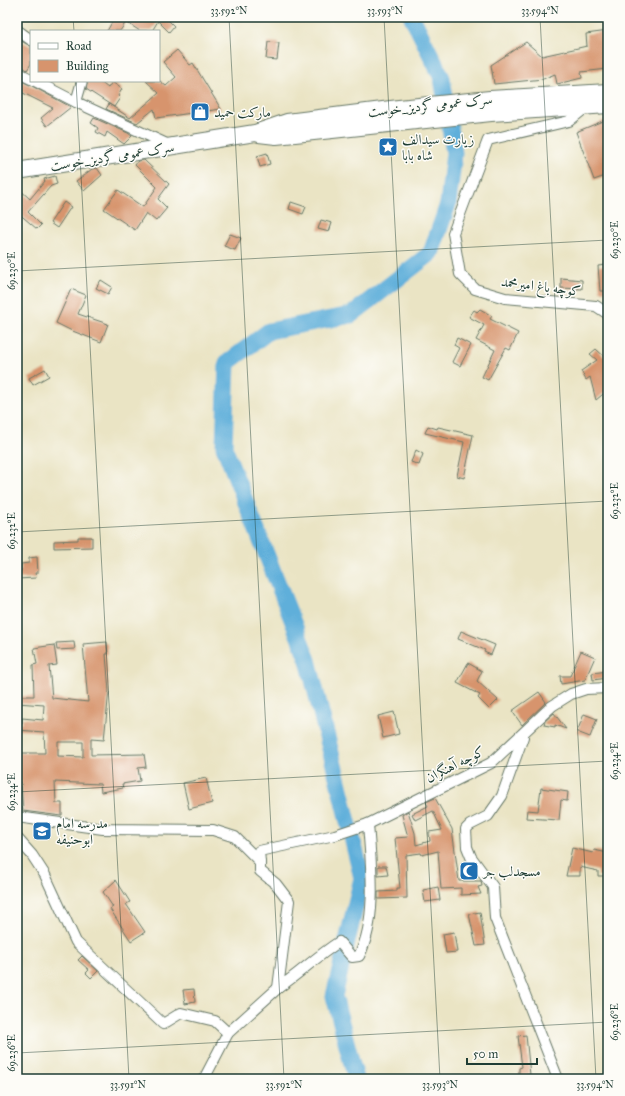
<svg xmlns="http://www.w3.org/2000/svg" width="625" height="1096" font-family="'IM FELL Great Primer',Amiri,serif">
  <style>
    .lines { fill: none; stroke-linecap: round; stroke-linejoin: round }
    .river { stroke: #5fafda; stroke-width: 17 }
    .building { fill: #d7946d; fill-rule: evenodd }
    .minor-casing { stroke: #676; stroke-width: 12 }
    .trunk-casing { stroke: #676; stroke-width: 18 }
    .minor { stroke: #fff; stroke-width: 10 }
    .trunk { stroke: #fff; stroke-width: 16 }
    .ticks { fill: none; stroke: #1f3d34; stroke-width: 1; stroke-opacity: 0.45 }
    .labels { text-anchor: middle; stroke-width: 3; stroke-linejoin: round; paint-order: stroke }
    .street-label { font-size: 14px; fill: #1f3d34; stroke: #fdfcf7 }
    .poi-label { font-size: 14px; fill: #1f3d34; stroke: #fdfcf7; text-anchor: start }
    .neatline { fill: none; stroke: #1f3d34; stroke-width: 1.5 }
    .ticks-label { font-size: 10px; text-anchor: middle; fill: #1f3d34 }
  </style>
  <rect width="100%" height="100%" fill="#fdfcf7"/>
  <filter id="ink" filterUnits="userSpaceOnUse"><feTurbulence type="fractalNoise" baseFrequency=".025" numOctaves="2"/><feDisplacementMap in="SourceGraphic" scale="8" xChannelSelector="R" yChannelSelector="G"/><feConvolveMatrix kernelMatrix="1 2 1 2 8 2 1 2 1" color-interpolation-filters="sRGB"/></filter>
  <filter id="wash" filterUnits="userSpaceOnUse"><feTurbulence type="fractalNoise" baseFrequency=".012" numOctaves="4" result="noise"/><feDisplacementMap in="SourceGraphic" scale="16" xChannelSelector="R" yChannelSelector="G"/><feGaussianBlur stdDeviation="0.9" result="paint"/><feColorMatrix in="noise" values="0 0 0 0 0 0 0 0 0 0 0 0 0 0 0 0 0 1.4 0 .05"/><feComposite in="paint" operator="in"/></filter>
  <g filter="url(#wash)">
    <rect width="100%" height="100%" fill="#eae4c4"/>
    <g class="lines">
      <path class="river" d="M356 1079 334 996 362 878 308 660 224 447 227 363 269 331 351 315 431 253 448 204 454 153 442 78 412 17"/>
    </g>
    <g id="blocks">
      <g class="building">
        <path d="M115 17H165L174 26 169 32 158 21 152 31H140L126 22 120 31H107Z"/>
        <path d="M608 31V69L581 72 582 78 557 84 555 74 543 79 494 84 491 65 526 42 542 56 587 46 586 34Z"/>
        <path d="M21 41 31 46V64L27 70 17 62V45Z"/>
        <path d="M268 42 279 43 277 60 266 59Z"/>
        <path d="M177 50 190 65 193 63 221 109 156 118 154 109 137 123 106 109 109 104 130 118 159 93 146 81H160L166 86 176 77 163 62Z"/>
        <path d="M17 79 30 85 71 107 47 126 41 118 53 108 17 90Z"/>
        <path d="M88 81H99L108 88 112 82 122 89 118 96 120 98 114 107 86 89Z"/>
        <path d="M94 118 128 133 132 136 124 144 107 132 105 137 96 132 98 128 91 123Z"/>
        <path d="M605 120 608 129V175L594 180 576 132Z"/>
        <path d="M267 153 270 164 260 167 257 156Z"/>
        <path d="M144 160 169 184 158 199 167 208 156 221 146 213 135 230 104 209 118 190 143 207 157 187 135 165 138 161Z"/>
        <path d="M97 168 102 175 84 191 76 181 92 169Z"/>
        <path d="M55 176 57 184 51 186 28 212 41 225 37 229 17 212V187L30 199 45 181 44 179Z"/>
        <path d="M64 202 71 207 57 228 50 223Z"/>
        <path d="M291 202 306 207 303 214 289 209Z"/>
        <path d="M321 220 332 223 329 232 318 229Z"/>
        <path d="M230 234 241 238 235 250 224 246Z"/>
        <path d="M606 265 607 291H600L598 266Z"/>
        <path d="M561 278 582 280V289L561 288Z"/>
        <path d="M101 280 112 287 108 294 96 288Z"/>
        <path d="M71 289 86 295 78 314 108 324 101 342 70 330 56 323Z"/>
        <path d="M480 309 492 316 490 319 518 333 510 350 506 348 488 380 482 377 495 350 476 340 484 325 469 317 474 310 477 312Z"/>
        <path d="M457 338 471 345 460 366 452 362 459 348 454 345Z"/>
        <path d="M596 349 608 360V390L596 400 590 377 586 380 581 371 597 360 590 354Z"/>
        <path d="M45 369 49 376 33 385 29 378Z"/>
        <path d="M428 426 437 429 438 427 473 435 464 478 457 476 464 442 425 433Z"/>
        <path d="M416 450 423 454 419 465 411 462Z"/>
        <path d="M78 537H92V547L54 548V541L78 540Z"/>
        <path d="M37 557 38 573H35L36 578 17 579V571H21V564L29 563V558Z"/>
        <path d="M461 631 495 645 491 655 484 652 485 650 458 639Z"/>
        <path d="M74 642 75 649 57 650 56 643Z"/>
        <path d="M107 642 108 654H106L109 691 104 740 91 739V755L144 754 146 767 138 768 140 781 122 784 123 788 101 792 100 784 55 782 56 803H62V816L23 811 21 782H17V753H45L44 732 17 730V723H22V718L43 720 44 705 17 703V696H34L33 665 37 664 34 648 54 645 57 665 49 666 52 698 88 702 83 644ZM58 742H83V757L58 756Z"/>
        <path d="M581 651 595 657 585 680 561 684 560 676H570Z"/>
        <path d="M468 663 482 671 477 681 498 700 489 709 478 698 480 695 457 683Z"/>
        <path d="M608 671V678L593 680 592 673Z"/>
        <path d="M539 692 546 702 522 725 512 711Z"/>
        <path d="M394 712 399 734 383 738 378 716Z"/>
        <path d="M554 713 566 729 555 725V727L544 725 545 721Z"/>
        <path d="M584 714 597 719 590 737 577 732Z"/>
        <path d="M206 778 212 803 189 809 183 783Z"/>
        <path d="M541 788 568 792 567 801 561 800 559 820 526 818 527 810 538 811Z"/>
        <path d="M435 798 452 829 459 881H481L482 886 478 887 481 894 461 895V888L441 889 438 851 422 855 421 853 406 855 407 898 378 899V892L397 891V888H400L395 838 408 837 402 815 408 811 415 833 416 845 430 841 429 832 442 830 433 811 415 820 412 814 428 806 426 802Z"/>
        <path d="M572 848 593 853 594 850 608 853V876H598V871L580 867V876H566Z"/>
        <path d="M378 866H386L388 875 378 876Z"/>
        <path d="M116 880 130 902 126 904 145 932 131 941 110 909 113 907 103 892Z"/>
        <path d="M438 887 440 900 425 902 423 890Z"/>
        <path d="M480 912 485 945 476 946 469 914Z"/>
        <path d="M454 932 457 952 446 953 443 934Z"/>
        <path d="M82 956 98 971 91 978 86 973 89 970 78 960Z"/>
        <path d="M194 989 195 1002 185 1004 183 990Z"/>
        <path d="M526 1035 530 1075H519V1068L522 1067 518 1036Z"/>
      </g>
    </g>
  </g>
  <g filter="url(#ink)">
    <use href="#blocks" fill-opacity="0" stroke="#676" stroke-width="1"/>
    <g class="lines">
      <defs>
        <g id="minor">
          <path d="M17 30 31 40"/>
          <path d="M17 72 31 79"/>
          <path d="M35 81 76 102 171 146"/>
          <path d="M76 102 82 81"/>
          <path d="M585 108 569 121 488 140 453 233 460 274 475 289 505 298 596 306 608 314"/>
          <path d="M523 737 502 796 488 816 470 825 466 829 467 847 471 857 493 887 495 918 558 1079"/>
          <path d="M17 817 103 829 213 830 235 837 260 862V871L276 884 289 901 278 988C299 974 317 956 339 942L352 957 359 956C378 918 371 865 368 824"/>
          <path d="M17 838 32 855 45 875 76 942 163 1024 181 1013 215 1021 228 1033"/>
          <path d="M260 862 259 851 335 835 368 824 491 763 552 706 571 694 586 689 608 688"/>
          <path d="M204 1079 228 1033 278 988"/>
        </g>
        <g id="trunk">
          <path d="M259 134 276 136 491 113 608 105"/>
          <path d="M17 171 255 133 287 122 399 108 490 99 608 92"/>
        </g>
      </defs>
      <use href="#minor" class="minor-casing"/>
      <use href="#trunk" class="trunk-casing"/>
      <use href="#minor" class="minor"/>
      <use href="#trunk" class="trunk"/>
    </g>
  </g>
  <path class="ticks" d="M73 17 74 31M229 17 284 1079M384 17 440 1079M540 17 596 1079M76 81 129 1079M17 271 608 240M17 532 608 501M17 792 608 761M17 1053 608 1022"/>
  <defs>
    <symbol id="shop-square" viewBox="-11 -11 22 22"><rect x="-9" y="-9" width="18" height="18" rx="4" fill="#1f6fb2" stroke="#fdfcf7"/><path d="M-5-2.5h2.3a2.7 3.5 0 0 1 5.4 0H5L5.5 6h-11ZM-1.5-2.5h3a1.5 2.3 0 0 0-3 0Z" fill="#fff"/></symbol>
    <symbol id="sight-square" viewBox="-11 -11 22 22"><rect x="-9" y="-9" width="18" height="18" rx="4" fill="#1f6fb2" stroke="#fdfcf7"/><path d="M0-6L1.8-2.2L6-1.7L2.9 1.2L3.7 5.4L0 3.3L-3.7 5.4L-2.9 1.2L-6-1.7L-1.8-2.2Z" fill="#fff"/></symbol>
    <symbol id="school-square" viewBox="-11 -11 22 22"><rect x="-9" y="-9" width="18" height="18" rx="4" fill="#1f6fb2" stroke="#fdfcf7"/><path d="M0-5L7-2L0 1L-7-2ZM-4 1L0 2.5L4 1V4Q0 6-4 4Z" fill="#fff"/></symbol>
    <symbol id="mosque-square" viewBox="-11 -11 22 22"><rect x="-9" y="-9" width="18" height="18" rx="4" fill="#1f6fb2" stroke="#fdfcf7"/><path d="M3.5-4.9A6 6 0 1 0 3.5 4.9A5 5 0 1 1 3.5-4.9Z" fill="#fff"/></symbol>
  </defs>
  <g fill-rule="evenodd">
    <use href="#shop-square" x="189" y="101" width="22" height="22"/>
    <use href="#sight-square" x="377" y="136" width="22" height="22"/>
    <use href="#school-square" x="31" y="820" width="22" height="22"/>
    <use href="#mosque-square" x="458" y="860" width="22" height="22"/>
  </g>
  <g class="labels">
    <g class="street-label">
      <text transform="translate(430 105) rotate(-6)" y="5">سرک عمومی گردیز_خوست</text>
      <text transform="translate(112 156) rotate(-9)" y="5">سرک عمومی گردیز_خوست</text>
      <text transform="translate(541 286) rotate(7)" y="5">کوچه باغ امیرمحمد</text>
      <text transform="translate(455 764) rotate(-27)" y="5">کوچه آهنگران</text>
    </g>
    <g class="poi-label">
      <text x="214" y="117">مارکت حمید</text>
      <text x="402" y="144">زیارت سیدالف<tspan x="402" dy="16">شاه بابا</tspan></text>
      <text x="56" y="828">مدرسه امام<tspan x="56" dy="16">ابوحنیفه</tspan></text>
      <text x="483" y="876">مسجدلب جر</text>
    </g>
  </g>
  <rect width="625" height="1096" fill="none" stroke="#fdfcf7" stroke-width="44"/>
  <rect x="30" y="30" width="130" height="52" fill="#fdfcf7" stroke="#a4b0a9"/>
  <rect x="38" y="43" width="20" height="6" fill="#ffffff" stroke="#a4b0a9"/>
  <text x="66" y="50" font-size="12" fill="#1f3d34">Road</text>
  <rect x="38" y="60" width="20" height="12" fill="#d7946d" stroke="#a4b0a9"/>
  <text x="66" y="70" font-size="12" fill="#1f3d34">Building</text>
  <path d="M467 1058v6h70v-6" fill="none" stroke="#1f3d34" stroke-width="2"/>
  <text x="473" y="1058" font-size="12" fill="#1f3d34" stroke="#fdfcf7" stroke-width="3" paint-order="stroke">50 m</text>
  <rect x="22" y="22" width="581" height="1052" class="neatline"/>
  <g class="ticks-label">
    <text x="229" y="14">33.592°N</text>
    <text x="385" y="14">33.593°N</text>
    <text x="540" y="14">33.594°N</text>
    <text transform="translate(614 240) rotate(-90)" y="4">69.230°E</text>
    <text transform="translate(11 271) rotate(-90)" y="4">69.230°E</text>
    <text transform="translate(614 501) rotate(-90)" y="4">69.232°E</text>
    <text transform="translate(11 531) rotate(-90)" y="4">69.232°E</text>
    <text transform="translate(614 761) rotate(-90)" y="4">69.234°E</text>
    <text transform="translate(11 792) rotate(-90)" y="4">69.234°E</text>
    <text transform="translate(614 1022) rotate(-90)" y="4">69.236°E</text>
    <text transform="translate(11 1053) rotate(-90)" y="4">69.236°E</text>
    <text x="128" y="1088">33.591°N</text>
    <text x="284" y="1088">33.592°N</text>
    <text x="440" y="1088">33.593°N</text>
    <text x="595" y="1088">33.594°N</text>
  </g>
</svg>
